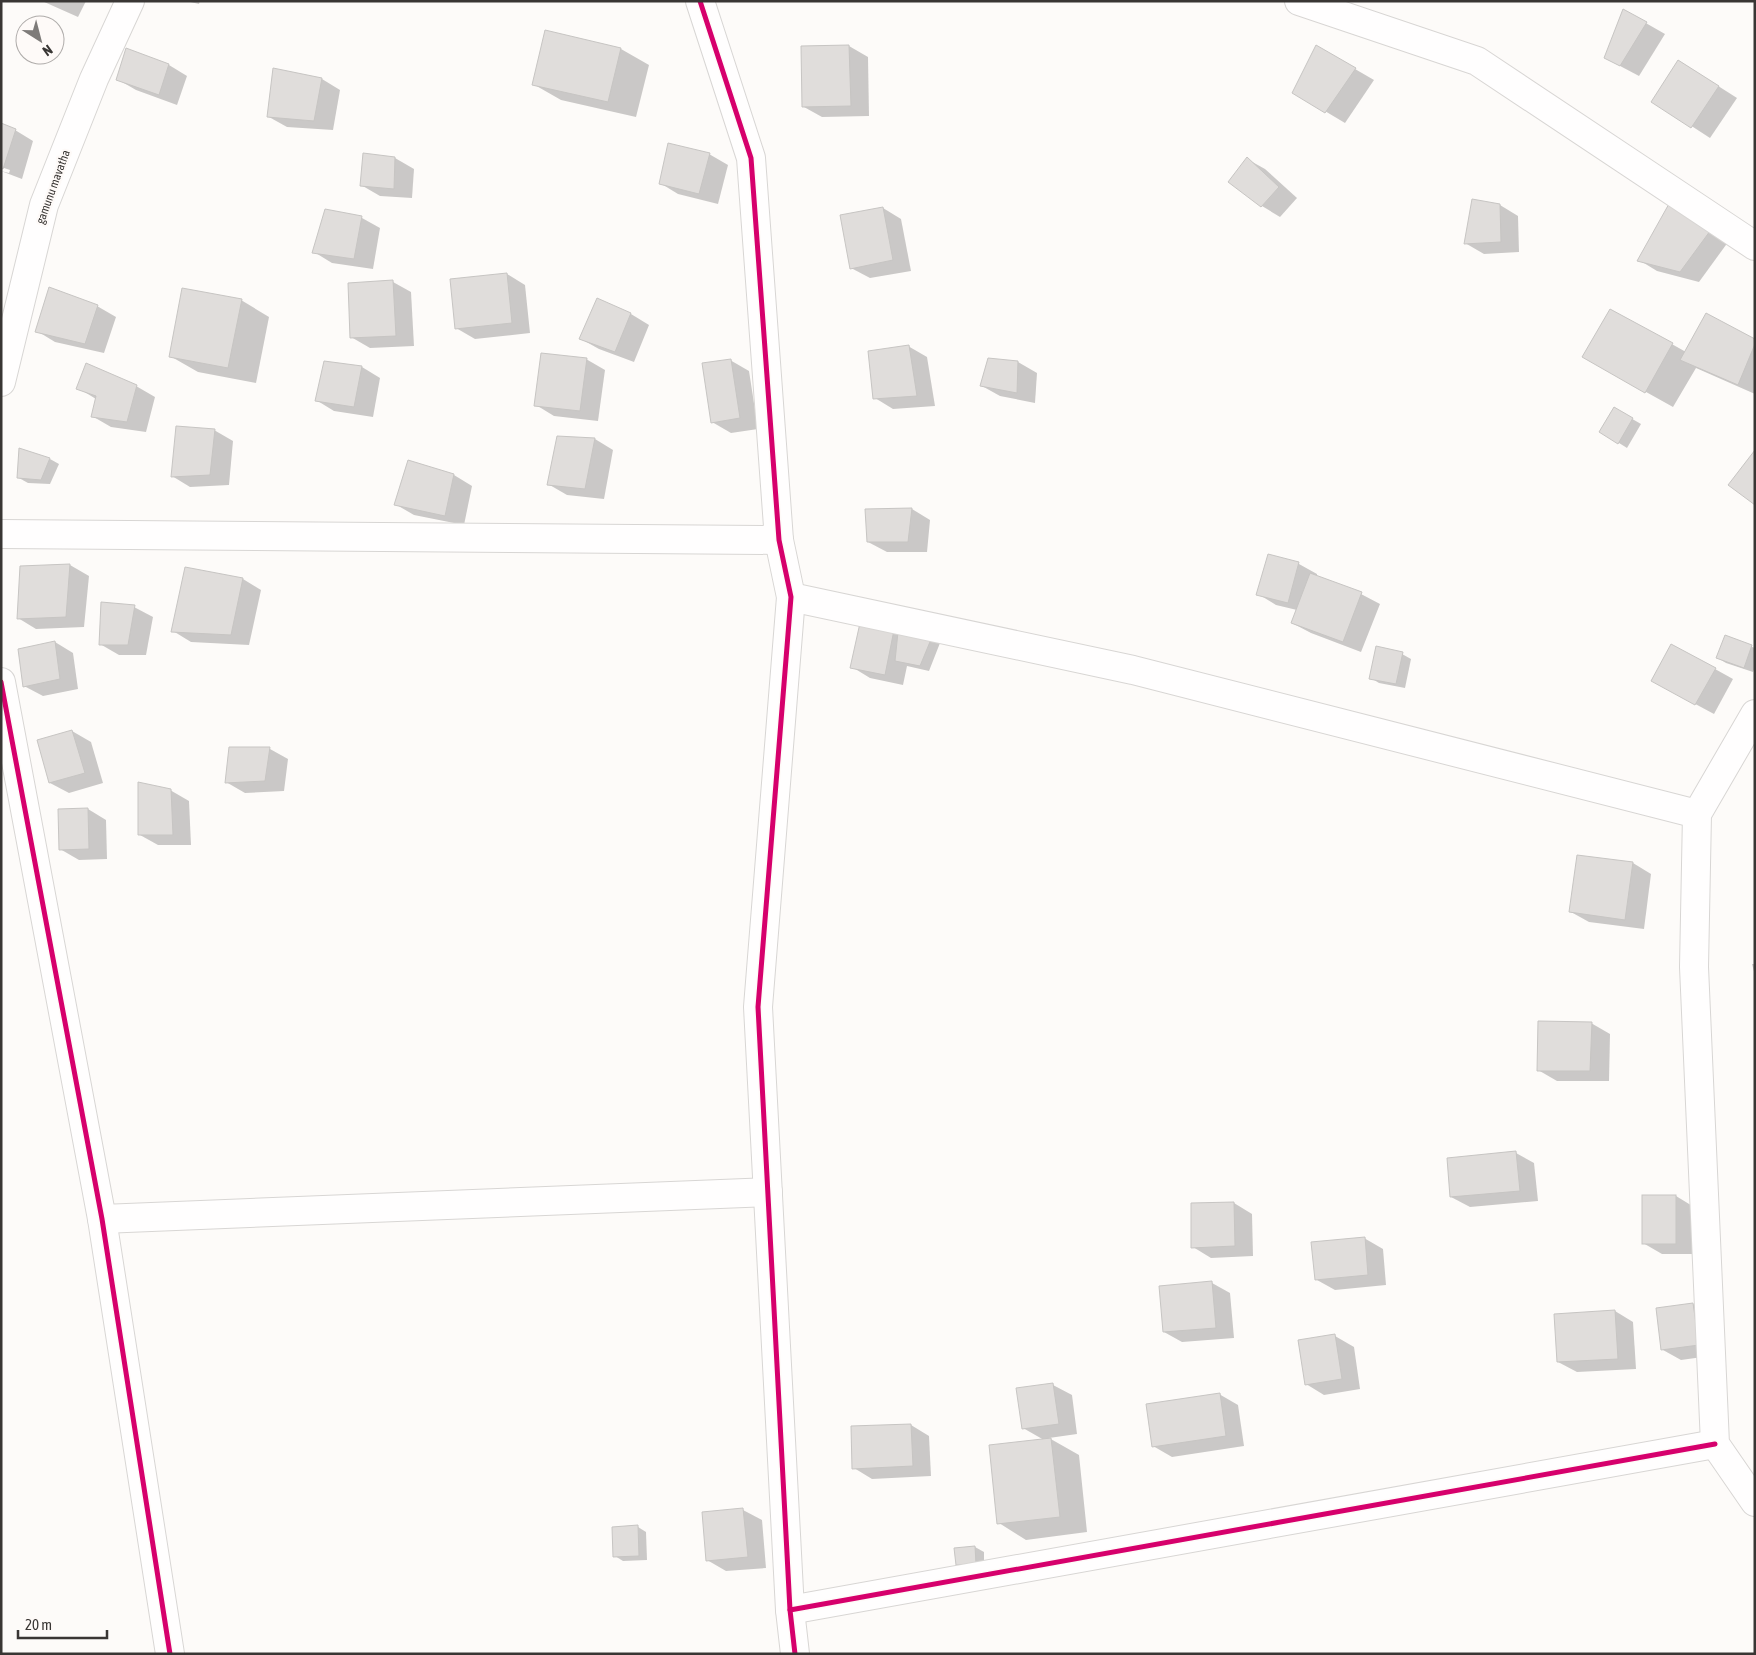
<svg xmlns="http://www.w3.org/2000/svg" width="1756" height="1655" font-family="'Asap Condensed',sans-serif">
  <style>
    .shadow { fill: #0003 }
    .building { fill: #e0dddb; stroke: #c7c5c3 }
    .lines { fill: none; stroke-linecap: round; stroke-linejoin: round }
    .street-casing { stroke: #d8d6d4; stroke-width: 30 }
    .secondary-casing { stroke: #d8d6d4; stroke-width: 30 }
    .street { stroke: #fffefe; stroke-width: 28 }
    .secondary { stroke: #fffefe; stroke-width: 28 }
    .cycleway-casing { stroke: #fefaf8; stroke-width: 8 }
    .cycleway { stroke: #d6006c; stroke-width: 5 }
    .labels { text-anchor: middle; stroke-width: 4.5; stroke-linejoin: round; paint-order: stroke }
    .street-label { font-size: 12px; fill: #393634; stroke: #fefaf8 }
  </style>
  <rect width="100%" height="100%" fill="#fdfbf9"/>
  <g class="shadow">
    <path d="M42 1H86L78 17Z"/>
    <path d="M186 1H200L199 4Z"/>
    <path d="M1623 10 1665 34 1639 76 1605 58Z"/>
    <path d="M546 32 621 49 649 65 636 117 561 100 533 84Z"/>
    <path d="M849 46 868 57 869 116 822 117 804 107 802 48Z"/>
    <path d="M1317 47 1374 80 1345 123 1293 92Z"/>
    <path d="M1679 61 1737 98 1710 138 1653 101Z"/>
    <path d="M169 65 187 76 177 105 136 90 117 79Z"/>
    <path d="M322 79 340 90 333 130 287 127 269 117Z"/>
    <path d="M15 130 33 141 22 179 1 171 9 173 10 170 1 167Z"/>
    <path d="M709 154 728 165 718 204 678 194 660 183Z"/>
    <path d="M395 158 414 169 412 198 380 196 361 185Z"/>
    <path d="M1247 159 1265 169 1297 198 1280 217 1262 206 1230 182Z"/>
    <path d="M1671 204 1731 238 1699 282 1657 271 1639 260Z"/>
    <path d="M1500 205 1518 216 1519 252 1484 254 1465 243Z"/>
    <path d="M883 208 901 219 911 271 870 278 851 268Z"/>
    <path d="M326 211 362 218 380 228 373 269 332 263 314 252Z"/>
    <path d="M507 274 525 285 530 333 475 339 456 328Z"/>
    <path d="M393 282 411 292 414 346 370 348 351 337Z"/>
    <path d="M241 300 269 317 256 383 198 372 170 356Z"/>
    <path d="M598 300 631 314 649 325 634 362 599 349 581 339Z"/>
    <path d="M97 306 116 317 104 353 55 342 37 331Z"/>
    <path d="M1611 310 1686 352 1755 341V394L1696 368 1673 407 1612 373Z"/>
    <path d="M908 346 927 357 935 406 893 409 875 398Z"/>
    <path d="M586 359 605 370 598 421 554 416 536 405Z"/>
    <path d="M989 359 1018 362 1037 373 1035 403 1000 396 982 386Z"/>
    <path d="M730 360 749 371 758 429 731 433 712 422Z"/>
    <path d="M362 367 380 378 373 417 334 411 316 400Z"/>
    <path d="M136 386 155 397 146 432 111 427 92 416 96 399 78 388Z"/>
    <path d="M1615 409 1641 424 1627 448 1600 431Z"/>
    <path d="M214 430 233 441 229 485 190 487 172 476Z"/>
    <path d="M595 439 613 450 604 499 567 495 548 484Z"/>
    <path d="M20 450 50 459 59 464 50 484 28 483 19 478Z"/>
    <path d="M409 461 454 475 472 486 464 525 414 515 395 504Z"/>
    <path d="M912 509 930 520 927 552H887L868 542Z"/>
    <path d="M1269 555 1299 564 1317 574V577L1361 594 1380 604 1361 652 1311 633 1292 623 1297 610 1276 605 1258 594Z"/>
    <path d="M70 565 89 576 84 627 36 629 18 618 21 567Z"/>
    <path d="M186 569 243 579 261 590 249 645 191 642 173 631Z"/>
    <path d="M134 607 153 617 146 655H119L100 644Z"/>
    <path d="M861 624 931 638 940 643 929 671 907 666 903 685 870 678 852 667Z"/>
    <path d="M1725 637 1755 648V667L1753 672 1726 663 1718 658Z"/>
    <path d="M55 642 73 653 78 689 43 696 24 686Z"/>
    <path d="M1402 654 1411 659 1405 688 1379 683 1371 678Z"/>
    <path d="M1715 669 1733 679 1714 714 1671 691Z"/>
    <path d="M72 731 91 742 103 783 69 793 50 783 38 741Z"/>
    <path d="M230 748 270 749 288 759 284 791 245 793 226 782Z"/>
    <path d="M170 790 189 801 191 845H158L140 835Z"/>
    <path d="M88 809 106 820 107 859 79 860 60 849Z"/>
    <path d="M1633 863 1651 874 1644 929 1589 922 1571 912Z"/>
    <path d="M1752 964H1755V975Z"/>
    <path d="M1591 1023 1610 1034 1609 1081H1557L1538 1070Z"/>
    <path d="M1516 1153 1534 1163 1538 1201 1470 1207 1451 1197Z"/>
    <path d="M1676 1196 1694 1207V1254H1662L1643 1243Z"/>
    <path d="M1234 1203 1252 1214 1253 1256 1211 1258 1193 1247Z"/>
    <path d="M1364 1238 1383 1249 1386 1285 1335 1290 1317 1280Z"/>
    <path d="M1212 1283 1230 1293 1234 1338 1182 1342 1164 1332Z"/>
    <path d="M1693 1304 1712 1315 1717 1355 1681 1360 1663 1350Z"/>
    <path d="M1615 1311 1633 1322 1636 1369 1577 1372 1558 1362Z"/>
    <path d="M1335 1336 1354 1347 1360 1389 1324 1395 1306 1384Z"/>
    <path d="M1053 1385 1072 1395 1077 1434 1049 1438 1079 1455 1087 1532 1026 1540 999 1523 1044 1440 1023 1428Z"/>
    <path d="M1219 1394 1238 1405 1244 1446 1172 1457 1153 1446Z"/>
    <path d="M911 1425 929 1436 931 1476 872 1479 854 1468Z"/>
    <path d="M743 1510 762 1520 766 1568 726 1571 707 1560Z"/>
    <path d="M638 1527 646 1532 647 1560 623 1561 615 1556Z"/>
    <path d="M975 1547 984 1552V1568L966 1569 957 1564Z"/>
  </g>
  <g class="building">
    <path d="M1623 9 1647 22 1620 66 1604 58Z"/>
    <path d="M545 30 621 48 608 102 532 85Z"/>
    <path d="M849 45 851 106 802 107 801 46Z"/>
    <path d="M1316 45 1356 68 1325 113 1292 93Z"/>
    <path d="M126 48 169 64 159 95 116 80Z"/>
    <path d="M1678 60 1719 86 1691 128 1651 102Z"/>
    <path d="M273 68 322 78 314 121 267 117Z"/>
    <path d="M1 123 16 129 3 169 1 168Z"/>
    <path d="M668 143 710 153 699 194 659 184Z"/>
    <path d="M363 153 395 157 394 189 360 186Z"/>
    <path d="M1247 157 1279 187 1261 207 1228 182Z"/>
    <path d="M1472 199 1500 204 1501 242 1464 244Z"/>
    <path d="M1670 202 1713 227 1680 272 1637 261Z"/>
    <path d="M883 207 893 260 850 269 840 215Z"/>
    <path d="M325 209 362 216 354 259 312 253Z"/>
    <path d="M507 273 512 323 455 329 450 279Z"/>
    <path d="M393 280 396 336 350 338 348 283Z"/>
    <path d="M49 287 98 305 85 344 35 332Z"/>
    <path d="M182 288 242 299 228 368 169 357Z"/>
    <path d="M597 298 631 313 615 352 579 339Z"/>
    <path d="M1610 309 1673 343 1645 393 1582 357Z"/>
    <path d="M1706 313 1755 339V344L1738 385 1680 360Z"/>
    <path d="M909 345 917 396 873 399 868 351Z"/>
    <path d="M541 353 587 358 580 411 534 406Z"/>
    <path d="M988 358 1018 361 1017 393 980 386Z"/>
    <path d="M731 359 740 418 711 423 702 363Z"/>
    <path d="M324 361 362 366 354 407 315 401Z"/>
    <path d="M86 363 137 385 127 422 91 417 96 396 76 389Z"/>
    <path d="M1614 407 1633 418 1618 444 1599 432Z"/>
    <path d="M176 426 215 429 210 475 171 477Z"/>
    <path d="M557 436 595 438 585 489 547 485Z"/>
    <path d="M19 448 50 458 41 480 17 478Z"/>
    <path d="M1755 450V505L1728 485Z"/>
    <path d="M408 460 454 474 445 516 394 505Z"/>
    <path d="M912 508 908 542H867L865 509Z"/>
    <path d="M1268 554 1299 562 1288 603 1256 595Z"/>
    <path d="M70 564 66 617 17 619 20 566Z"/>
    <path d="M185 567 243 578 231 635 171 632Z"/>
    <path d="M1310 573 1362 592 1343 642 1291 623Z"/>
    <path d="M101 602 135 605 128 645H99Z"/>
    <path d="M860 623 894 630 885 675 850 668Z"/>
    <path d="M898 632 932 637 920 666 895 661Z"/>
    <path d="M1725 635 1752 645 1744 668 1716 658Z"/>
    <path d="M55 641 60 679 23 687 18 649Z"/>
    <path d="M1671 644 1716 668 1695 705 1651 681Z"/>
    <path d="M1376 646 1403 652 1396 684 1369 679Z"/>
    <path d="M72 730 85 773 49 783 37 740Z"/>
    <path d="M229 747H270L265 781 225 783Z"/>
    <path d="M138 782 171 789 173 835H138Z"/>
    <path d="M88 808 89 849 59 850 58 809Z"/>
    <path d="M1577 855 1633 862 1625 920 1569 912Z"/>
    <path d="M1538 1021 1592 1022 1590 1071H1537Z"/>
    <path d="M1516 1151 1520 1191 1450 1197 1447 1158Z"/>
    <rect x="1642" y="1195" width="34" height="49"/>
    <path d="M1234 1202 1235 1246 1191 1248V1203Z"/>
    <path d="M1365 1237 1368 1275 1315 1280 1311 1242Z"/>
    <path d="M1212 1281 1216 1328 1163 1332 1159 1286Z"/>
    <path d="M1693 1303 1699 1345 1661 1350 1656 1308Z"/>
    <path d="M1615 1310 1618 1359 1557 1362 1554 1314Z"/>
    <path d="M1335 1334 1342 1379 1305 1385 1298 1340Z"/>
    <path d="M1053 1383 1059 1424 1022 1429 1016 1388Z"/>
    <path d="M1220 1393 1226 1436 1152 1447 1146 1404Z"/>
    <path d="M911 1424 913 1466 852 1469 851 1426Z"/>
    <path d="M1051 1438 1060 1517 997 1524 989 1445Z"/>
    <path d="M743 1508 748 1557 706 1561 702 1512Z"/>
    <path d="M638 1525 639 1556 613 1557 612 1527Z"/>
    <path d="M975 1546 976 1564 956 1565 954 1548Z"/>
  </g>
  <g class="lines">
    <defs>
      <g id="street">
        <path d="M700 1 751 158 779 540 791 597 758 1007 790 1610 795 1654"/>
        <path d="M1299 1 1477 61 1755 246"/>
        <path d="M1 382 44 205 94 79 130 1"/>
        <path d="M1 534 779 540"/>
        <path d="M791 597 1133 670 1697 814"/>
        <path d="M1 682 102 1219 170 1654"/>
        <path d="M102 1219 768 1192"/>
        <path d="M790 1610 1715 1444"/>
      </g>
      <path id="secondary" d="M1755 714 1697 814 1694 967 1715 1444 1755 1502"/>
    </defs>
    <use href="#street" class="street-casing"/>
    <use href="#secondary" class="secondary-casing"/>
    <use href="#street" class="street"/>
    <use href="#secondary" class="secondary"/>
    <defs>
      <g id="cycleway">
        <path d="M700 1 751 158 779 540 791 597 758 1007 790 1610 795 1654"/>
        <path d="M1 682 102 1219 170 1654"/>
        <path d="M790 1610 1715 1444"/>
      </g>
    </defs>
    <use href="#cycleway" class="cycleway-casing"/>
    <use href="#cycleway" class="cycleway"/>
  </g>
  <g class="labels">
    <g class="street-label">
      <text transform="translate(53 187) rotate(-70)" y="4">gamunu mavatha</text>
    </g>
  </g>
  <rect width="1756" height="1655" fill="none" stroke="#393634" stroke-width="5"/>
  <g transform="translate(40 40) rotate(144)"><circle r="24" fill="#fefaf8" stroke="#afacaa"/>
  <path d="M0-4L9 19L0 12L-9 19Z" fill="#7e7b79"/>
  <text y="-8" font-size="14" font-weight="bold" text-anchor="middle" fill="#393634">N</text>
  </g>
  <path d="M18 1630v8h89v-8" fill="none" stroke="#393634" stroke-width="2.5"/>
  <text x="25" y="1630" font-size="15" fill="#393634" stroke="#fefaf8" stroke-width="4" paint-order="stroke">20 m</text>
</svg>
